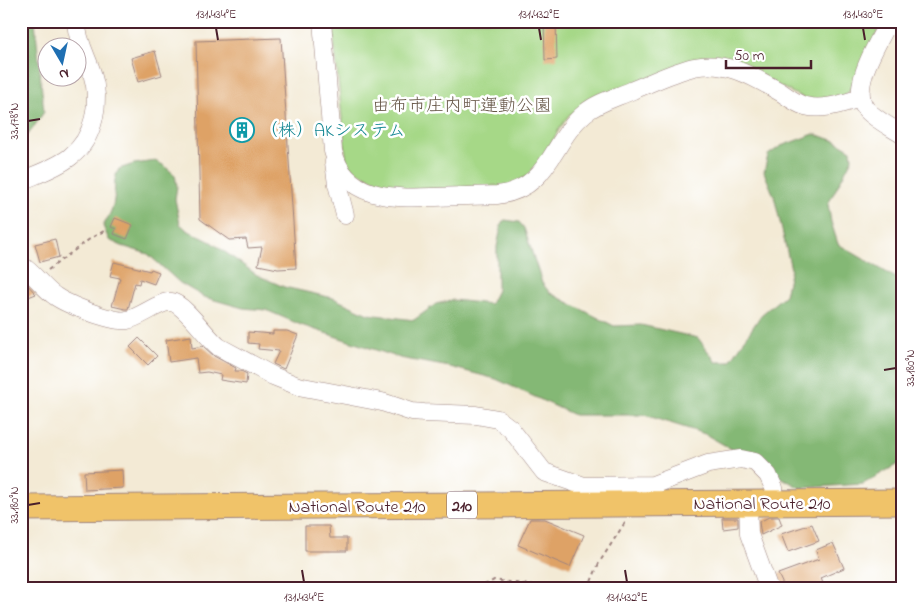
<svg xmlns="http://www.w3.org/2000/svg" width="924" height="610" font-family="'Indie Flower','Klee One',sans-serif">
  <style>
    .green { fill: #a6d887; stroke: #787c59 }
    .forest { fill: #84b874; stroke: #676c50 }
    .building { fill: #dea266 }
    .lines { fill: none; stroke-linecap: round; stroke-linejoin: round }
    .minor-casing { stroke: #9e8480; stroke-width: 19 }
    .highway-casing { stroke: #9e8480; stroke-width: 27 }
    .path { stroke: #9e8480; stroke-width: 2; stroke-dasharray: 4 4; stroke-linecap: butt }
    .minor { stroke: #fff; stroke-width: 18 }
    .highway { stroke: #f0c369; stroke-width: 25 }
    .ticks { fill: none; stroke: #4a1f2b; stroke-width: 2 }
    .labels { text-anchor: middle; stroke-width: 5; stroke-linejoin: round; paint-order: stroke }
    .shield { fill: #fff; stroke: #80626b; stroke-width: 1 }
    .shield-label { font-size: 16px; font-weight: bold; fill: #4a1f2b }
    .park-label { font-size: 18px; fill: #665647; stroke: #fff }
    .culture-label { font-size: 18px; fill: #0d838f; stroke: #fff; text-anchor: start }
    .street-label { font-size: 18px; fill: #4a1f2b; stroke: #fff }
    .neatline { fill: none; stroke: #4a1f2b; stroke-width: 2 }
    .ticks-label { font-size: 12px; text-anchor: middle; fill: #4a1f2b }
  </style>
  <rect width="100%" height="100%" fill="#fff"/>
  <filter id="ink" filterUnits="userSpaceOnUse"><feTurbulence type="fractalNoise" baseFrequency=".02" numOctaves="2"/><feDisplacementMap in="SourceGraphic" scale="10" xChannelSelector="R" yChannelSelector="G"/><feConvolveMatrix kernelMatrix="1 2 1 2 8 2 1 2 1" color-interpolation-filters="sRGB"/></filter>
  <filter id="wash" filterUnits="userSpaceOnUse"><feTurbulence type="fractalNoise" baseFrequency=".0096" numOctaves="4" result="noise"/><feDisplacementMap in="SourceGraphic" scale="20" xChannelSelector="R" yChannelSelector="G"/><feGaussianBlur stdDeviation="1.12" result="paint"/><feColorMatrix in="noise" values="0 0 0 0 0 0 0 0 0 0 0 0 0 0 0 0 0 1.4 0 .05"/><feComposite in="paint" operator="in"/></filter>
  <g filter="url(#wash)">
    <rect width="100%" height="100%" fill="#f3ead5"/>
    <path class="green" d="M332 21H883L849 91 844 97 809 101 730 61 580 108 569 115 558 131 536 171 509 187 393 190 347 166Z"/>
    <g class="forest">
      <path d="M21 21H35L44 112 28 135 21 138Z"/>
      <path d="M814 134 836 141 851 150 852 159 828 204 831 222 838 244 903 282V461L863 484 800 488 705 434 645 415H574L496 379 450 367 400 358 301 325 266 310 243 308 204 297 180 283 148 254 122 246 109 240 103 226C108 218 113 209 114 200 116 187 112 181 119 169L134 164 155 161 163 165 175 175 177 186 175 199 180 224 187 230 211 242 257 275 284 287 333 298 368 314 414 320 436 304 453 300 490 304 497 290V247L502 222 505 220 519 222 524 228 542 283 550 293 614 326 641 325 698 338 716 362H730L761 315 785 295 791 269 774 196 764 172 768 155 781 146Z"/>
    </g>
    <g id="blocks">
      <g class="building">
        <path d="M544 21H556L557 59 545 60Z"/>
        <path d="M281 38 296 268 278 269 258 265 262 247 248 248 246 239 229 240 200 219 196 41Z"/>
        <path d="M155 51 162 75 138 82 131 58Z"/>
        <path d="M115 218 133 225 127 239 114 234 116 229 111 227Z"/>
        <path d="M55 239 59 257 40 262 35 244Z"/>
        <path d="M114 262 150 271 151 269 159 272 154 284 140 279 139 284 135 283 128 309H125L112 306 120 278 110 276Z"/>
        <path d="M21 280H23L36 294 21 300Z"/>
        <path d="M273 331H287L298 335 284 369 273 364 279 351 258 349 259 344 248 343V332L273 334Z"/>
        <path d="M191 336 192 348 203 346 214 356 236 368 235 371H241L247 374 246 384 220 380 221 375 207 372 198 373 196 358 169 362 166 340Z"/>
        <path d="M139 338 157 356 148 365 130 347Z"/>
        <path d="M122 470 123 488 85 490 84 472Z"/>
        <path d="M769 517H779L782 525 761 535 759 522Z"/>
        <path d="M722 518H738V527L723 529Z"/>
        <path d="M530 519H545L584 535 570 567 518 545Z"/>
        <path d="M812 524 819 541 788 552 781 534Z"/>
        <path d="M305 526H329L330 538H347V551H305Z"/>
        <path d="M833 543 844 568 821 578 825 589H785L778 574 819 559 816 550Z"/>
      </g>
    </g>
  </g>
  <g filter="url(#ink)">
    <use href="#blocks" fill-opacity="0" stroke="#9e8480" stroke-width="1"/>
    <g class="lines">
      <defs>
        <g id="minor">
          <path d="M322 21 333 151C345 201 395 198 436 197 456 196 477 196 497 195 550 189 551 141 585 113 598 102 618 97 633 90 653 82 673 72 694 67 727 60 754 77 782 93 789 98 797 104 805 106 824 111 843 103 861 98"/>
          <path d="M889 21C879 42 850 85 865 108 874 119 891 127 903 135"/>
          <path d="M334 162 337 184 345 215"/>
          <path d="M21 181C37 174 56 168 70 157 95 138 101 101 92 73 86 55 77 40 76 21"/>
          <path d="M21 265C34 273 42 287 55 296 66 304 113 323 127 320 140 318 161 300 172 302 185 305 207 338 219 347L273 376 298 386 382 402 412 412 424 413 476 415 498 419 510 428 544 472 584 486 653 485 708 464 741 459 755 462 768 475 774 488 775 503"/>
          <path d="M748 503 749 534 769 589"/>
        </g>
        <path id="highway" d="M21 508 903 502"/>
      </defs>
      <use href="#minor" class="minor-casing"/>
      <use href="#highway" class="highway-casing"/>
      <g class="path">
        <path d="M48 270 91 238 106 230"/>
        <path d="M477 589 494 580 530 585 537 589"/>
        <path d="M588 589 599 563 624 524V521"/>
      </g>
      <use href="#minor" class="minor"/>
      <use href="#highway" class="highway"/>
    </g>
  </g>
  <path class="ticks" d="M216 28 218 40M539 28 541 40M863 28 865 40M28 121 40 119M884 370 896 368M28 505 40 503M302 570 304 582M625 570 627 582"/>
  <defs>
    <symbol id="building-ring" viewBox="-11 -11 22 22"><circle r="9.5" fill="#fff" stroke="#0f9aa8" stroke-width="1.5"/><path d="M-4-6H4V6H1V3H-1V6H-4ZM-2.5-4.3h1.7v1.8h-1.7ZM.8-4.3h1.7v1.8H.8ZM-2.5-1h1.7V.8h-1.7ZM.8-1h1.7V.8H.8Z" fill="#0f9aa8"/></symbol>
  </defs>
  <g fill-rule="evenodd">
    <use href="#building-ring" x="228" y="116" width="28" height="28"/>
  </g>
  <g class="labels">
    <rect class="shield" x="447" y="491.5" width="30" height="27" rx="4"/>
    <g class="shield-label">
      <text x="462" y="511">210</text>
    </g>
    <g class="park-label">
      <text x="462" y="111">由布市庄内町運動公園</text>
    </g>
    <g class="culture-label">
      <text x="260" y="136">（株）AKシステム</text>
    </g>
    <g class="street-label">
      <text x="762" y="509">National Route 210</text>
      <text x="357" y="512">National Route 210</text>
    </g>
  </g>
  <rect width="924" height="610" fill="none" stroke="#fff" stroke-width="55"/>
  <g transform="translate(62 62) rotate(171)"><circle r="24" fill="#ffffff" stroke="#b7a5aa"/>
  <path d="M0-4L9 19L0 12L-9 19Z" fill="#1f6fb2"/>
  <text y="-8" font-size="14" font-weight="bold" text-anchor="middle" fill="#4a1f2b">N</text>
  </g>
  <path d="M726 60v8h85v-8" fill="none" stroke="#4a1f2b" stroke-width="2.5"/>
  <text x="734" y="60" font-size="15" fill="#4a1f2b" stroke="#ffffff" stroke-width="4" paint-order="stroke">50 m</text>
  <rect x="28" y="28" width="868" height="554" class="neatline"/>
  <g class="ticks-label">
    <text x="216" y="18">131.434°E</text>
    <text x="539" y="18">131.432°E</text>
    <text x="863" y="18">131.430°E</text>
    <text transform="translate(14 121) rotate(-90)" y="4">33.178°N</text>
    <text transform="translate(910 368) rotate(-90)" y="4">33.180°N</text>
    <text transform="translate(14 505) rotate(-90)" y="4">33.180°N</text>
    <text x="304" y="601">131.434°E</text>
    <text x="627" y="601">131.432°E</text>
  </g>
</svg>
